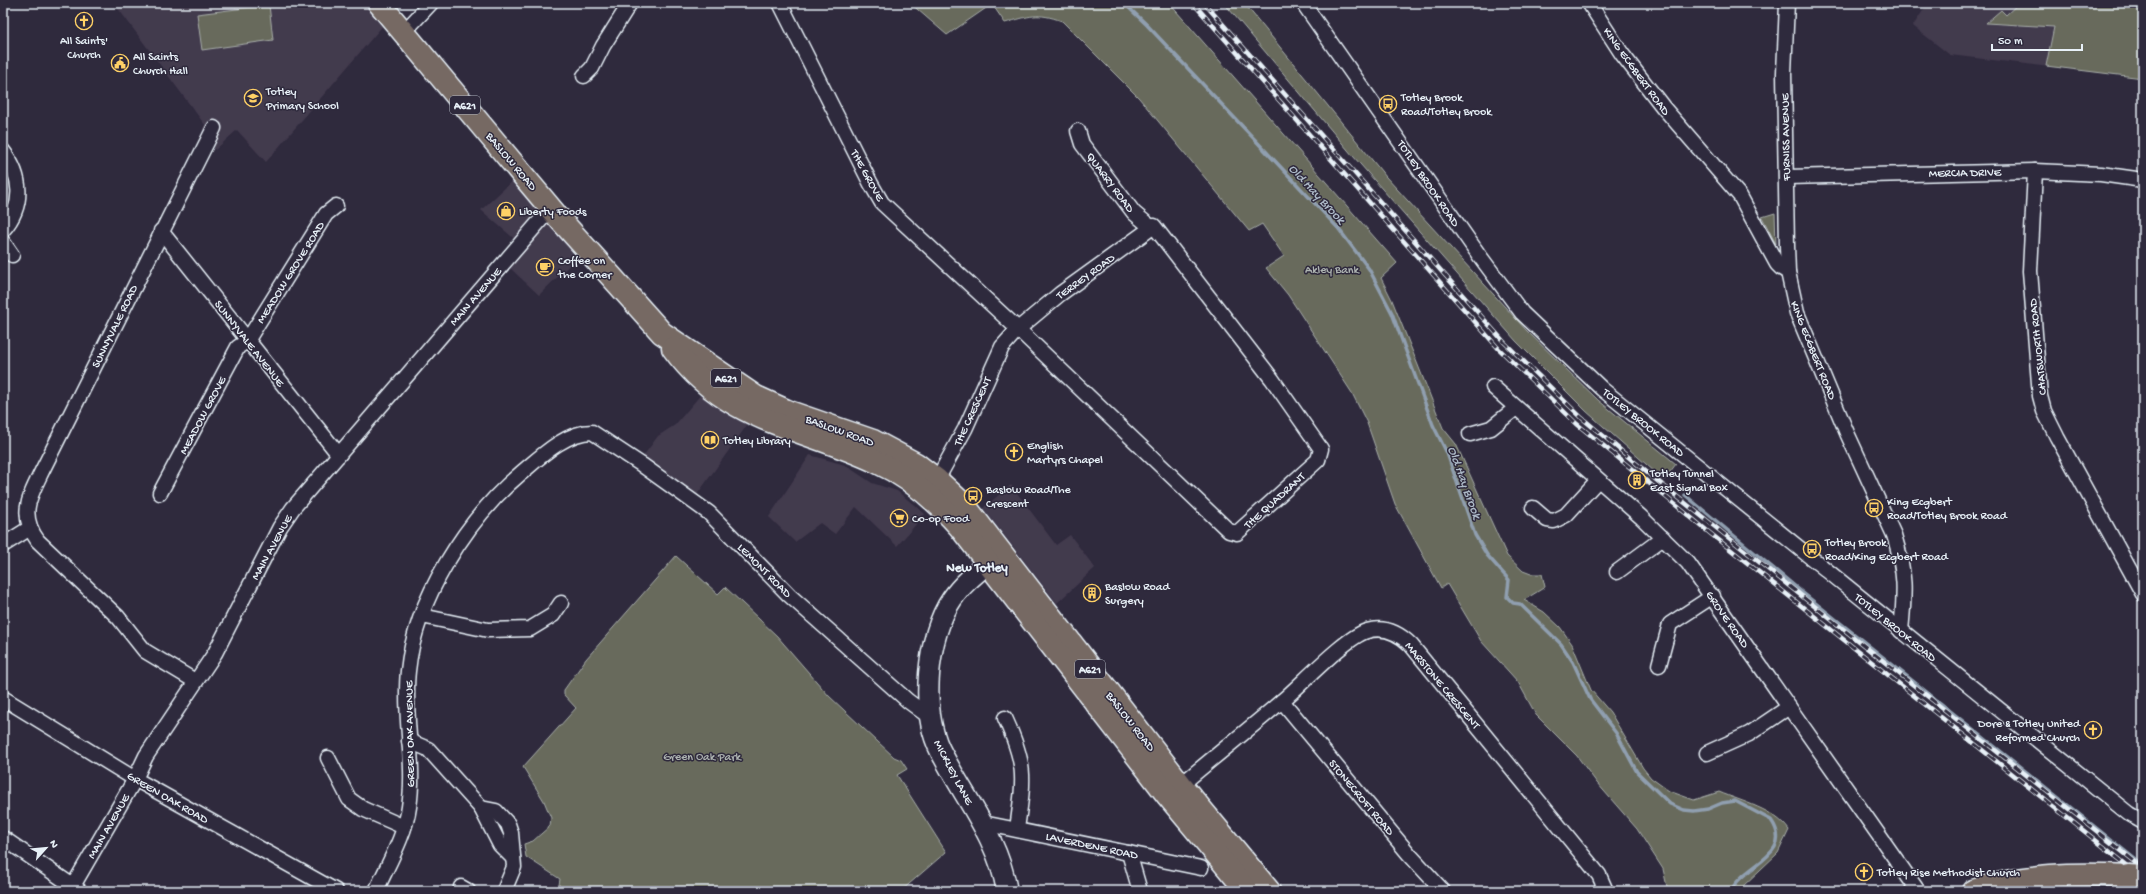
<svg xmlns="http://www.w3.org/2000/svg" width="2146" height="894" font-family="'Gochi Hand',sans-serif">
  <style>
    .built { fill: #433a4e }
    .green { fill: #676a5c; stroke: #a8aeaa }
    .lines { fill: none; stroke-linecap: round; stroke-linejoin: round }
    .stream { stroke: #909fb0; stroke-width: 3.5 }
    .street-casing { stroke: #e8f1f8; stroke-width: 17 }
    .secondary-casing { stroke: #e8f1f8; stroke-width: 23 }
    .primary-casing { stroke: #e8f1f8; stroke-width: 25 }
    .street { stroke: #2f2a3d; stroke-width: 14 }
    .secondary { stroke: #2f2a3d; stroke-width: 20 }
    .primary { stroke: #766964; stroke-width: 22 }
    .rail-casing { stroke: #e8f1f8; stroke-width: 4.5 }
    .rail { stroke: #2f2a3d; stroke-width: 3; stroke-dasharray: 9; stroke-linecap: butt }
    .primary-bridge-casing { stroke: #e8f1f8; stroke-width: 25; stroke-linecap: butt }
    .primary-bridge { stroke: #766964; stroke-width: 22 }
    .labels { text-anchor: middle; stroke-width: 3; stroke-linejoin: round; paint-order: stroke }
    .shield { fill: #2f2a3d; stroke: #b0b5c0; stroke-width: 1 }
    .shield-label { font-size: 11px; font-weight: bold; fill: #e8f1f8 }
    .poi-label { font-size: 12px; fill: #e8f1f8; stroke: #2f2a3d; text-anchor: start }
    .street-label { font-size: 12px; fill: #e8f1f8; stroke: #2f2a3d }
    .park-label { font-size: 12px; fill: #aeb4b2; stroke: #2f2a3d }
    .water-label { font-size: 13px; font-style: italic; fill: #adbac8; stroke: #2f2a3d }
    .neighbourhood-label { font-size: 13px; font-weight: bold; fill: #e8f1f8; stroke: #2f2a3d }
  </style>
  <rect width="100%" height="100%" fill="#2f2a3d"/>
  <filter id="ink" filterUnits="userSpaceOnUse"><feTurbulence type="fractalNoise" baseFrequency=".025" numOctaves="2"/><feDisplacementMap in="SourceGraphic" scale="8" xChannelSelector="R" yChannelSelector="G"/><feConvolveMatrix kernelMatrix="1 2 1 2 8 2 1 2 1" color-interpolation-filters="sRGB"/></filter>
  <g filter="url(#ink)">
    <g class="built">
      <path d="M114 3H367L385 23 266 162 237 130 215 150 203 129 205 125Z"/>
      <path d="M1928 3H2143V78L1950 55 1913 26Z"/>
      <path d="M517 177 582 253 539 295 510 268 526 249 481 210Z"/>
      <path d="M703 392 750 421 696 496 642 458 658 436 675 425Z"/>
      <path d="M810 455 845 465 872 483 897 491 925 514 897 546 856 507 835 534 820 523 795 542 769 517Z"/>
      <path d="M1011 485 1056 545 1070 535 1095 568 1057 603 983 508Z"/>
    </g>
    <g class="green">
      <path d="M910 3H1169L1397 263 1381 278 1392 300 1443 428 1456 444 1507 556 1523 571 1531 574H1542L1545 587 1524 600 1544 612 1560 627 1572 644 1591 690 1610 712 1643 768 1651 778 1669 791 1694 800 1719 792C1743 802 1774 809 1789 830L1778 853 1742 887 1740 891H1668L1663 869 1637 829 1597 783 1577 756 1536 715 1518 682 1481 641 1447 584 1441 588 1395 504 1367 423 1352 393 1288 295 1266 268 1284 256 1262 224 1249 231 1139 98 1062 21C1037 12 1030 16 1005 23L992 4 947 35Z"/>
      <path d="M1224 3H1244L1386 177 1527 331 1598 400 1676 464 1664 480 1586 411 1516 341 1353 156Z"/>
      <path d="M2019 3H2143V78L2046 66 2054 27 1986 23 2001 10 2006 15Z"/>
      <path d="M269 5 273 40 202 50 197 14Z"/>
      <path d="M1775 213 1776 244 1762 217Z"/>
      <path d="M676 556 718 594 725 587 777 636 829 696 894 757 901 760 907 769 897 775 946 852 901 891H558L560 879 526 857 524 844 533 841 550 826 551 818 544 801 523 767 576 708 564 695V690L586 659Z"/>
    </g>
    <g class="lines">
      <g class="stream">
        <path d="M1124 3 1147 25 1338 228 1369 269 1392 313 1433 425 1447 453 1475 535 1487 555 1509 580 1507 597 1513 603 1520 604 1561 644 1573 662 1590 699 1616 733 1637 772 1670 804 1684 810 1694 811 1708 809 1722 803 1735 801 1771 820C1796 855 1742 865 1731 891"/>
        <path d="M1685 495 1803 593 2140 863"/>
      </g>
      <defs>
        <g id="street">
          <path d="M780 3 871 184 882 203 1018 329 1229 531 1237 533 1318 460 1321 449 1272 379 1154 226 1060 294 1018 329 1002 347 965 429 933 487"/>
          <path d="M1303 3 1479 255 1522 313 1602 389 2129 814 2143 822"/>
          <path d="M1589 3 1622 54 1663 107 1740 196 1777 264 1781 268 1788 272"/>
          <path d="M1787 3 1784 73 1787 246 1788 272 1797 313 1847 433 1894 535C1906 574 1905 591 1901 631"/>
          <path d="M404 32 431 3"/>
          <path d="M584 76 592 68 603 46 630 3"/>
          <path d="M1078 131 1082 144 1134 213 1152 228"/>
          <path d="M3 151C22 176 25 205 3 230"/>
          <path d="M2035 171 2030 271 2040 396 2044 411 2057 437 2143 594"/>
          <path d="M1787 177 2035 171 2101 174 2143 180"/>
          <path d="M161 231 339 455"/>
          <path d="M3 242 12 255"/>
          <path d="M1493 387 1641 517 1688 563 1918 891"/>
          <path d="M1470 434 1491 428 1516 408"/>
          <path d="M160 493 238 347 247 341 326 214 336 206"/>
          <path d="M1533 508 1547 520 1554 521 1566 515 1598 480"/>
          <path d="M3 545 30 528"/>
          <path d="M1617 572 1663 538"/>
          <path d="M422 616 488 630 530 629 553 615 561 603"/>
          <path d="M1659 665 1670 624 1713 596"/>
          <path d="M195 681 145 651 118 617 38 541C18 514 30 496 43 469L214 128"/>
          <path d="M3 698 135 779 336 891"/>
          <path d="M1282 701 1409 854 1443 891"/>
          <path d="M1005 718C1027 766 1024 778 1017 829"/>
          <path d="M409 741 428 749 481 808 496 811 508 824 511 833 514 867 504 891"/>
          <path d="M1707 753 1749 734 1789 707"/>
          <path d="M328 758 349 799 363 809 404 827"/>
          <path d="M1175 790C1210 760 1247 731 1283 700 1302 684 1346 637 1367 631 1384 626 1399 633 1411 645L1599 875 1606 891"/>
          <path d="M481 808 500 845 513 858"/>
          <path d="M983 823 1201 868"/>
          <path d="M3 838 80 891"/>
          <path d="M1129 853 1140 891"/>
          <path d="M73 886 135 779 146 756 215 653 280 527 293 508 551 208"/>
          <path d="M461 887 468 891"/>
          <path d="M376 891C388 864 405 836 409 807 416 762 403 716 408 671 415 600 466 520 520 474 539 458 565 432 592 432L642 465 709 513 789 595 908 701 931 718"/>
        </g>
        <path id="secondary" d="M1000 553C984 567 964 581 952 599 927 635 920 710 940 750 964 798 998 837 1007 891"/>
        <g id="primary">
          <path d="M379 3 557 216 662 333 756 397 789 412 873 441 916 464 937 480 965 506 1181 785 1269 891"/>
          <path d="M673 348C727 423 801 426 877 462 910 477 936 500 960 527L1168 796 1247 891"/>
          <path d="M1973 891C2024 874 2076 873 2129 876"/>
        </g>
      </defs>
      <use href="#street" class="street-casing"/>
      <use href="#secondary" class="secondary-casing"/>
      <use href="#primary" class="primary-casing"/>
      <use href="#street" class="street"/>
      <use href="#secondary" class="secondary"/>
      <use href="#primary" class="primary"/>
      <defs>
        <g id="rail">
          <path d="M1193 3 1499 349 1577 424 1711 534 2143 878"/>
          <path d="M1204 3 1505 343 1582 418 1650 475 2143 868"/>
        </g>
      </defs>
      <use href="#rail" class="rail-casing"/>
      <use href="#rail" class="rail"/>
      <defs>
        <path id="primary-bridge" d="M2129 876 2143 877"/>
      </defs>
      <use href="#primary-bridge" class="primary-bridge-casing"/>
      <use href="#primary-bridge" class="primary-bridge"/>
    </g>
  </g>
  <defs>
    <symbol id="church-ring" viewBox="-11 -11 22 22"><circle r="9.5" fill="#2f2a3d" stroke="#ffd166" stroke-width="1.5"/><path d="M-1.2-6h2.4v3.5h3.3v2.4h-3.3V6h-2.4V-.1h-3.3v-2.4h3.3Z" fill="#ffd166"/></symbol>
    <symbol id="civic-ring" viewBox="-11 -11 22 22"><circle r="9.5" fill="#2f2a3d" stroke="#ffd166" stroke-width="1.5"/><path d="M-.6-6.5H3V-4.5H.6V-3L4-1V1h2V6H-6V1h2V-1L-.6-3ZM-1.2 2.5V6h2.4V2.5Z" fill="#ffd166"/></symbol>
    <symbol id="school-ring" viewBox="-11 -11 22 22"><circle r="9.5" fill="#2f2a3d" stroke="#ffd166" stroke-width="1.5"/><path d="M0-5L7-2L0 1L-7-2ZM-4 1L0 2.5L4 1V4Q0 6-4 4Z" fill="#ffd166"/></symbol>
    <symbol id="bus-ring" viewBox="-11 -11 22 22"><circle r="9.5" fill="#2f2a3d" stroke="#ffd166" stroke-width="1.5"/><path d="M-5-6H5V4H4V6H2V4H-2V6H-4V4H-5ZM-3.5-4V0h7V-4ZM-3.5 1.2v1.5H-2V1.2ZM2 1.2v1.5H3.5V1.2Z" fill="#ffd166"/></symbol>
    <symbol id="shop-ring" viewBox="-11 -11 22 22"><circle r="9.5" fill="#2f2a3d" stroke="#ffd166" stroke-width="1.5"/><path d="M-5-2.5h2.3a2.7 3.5 0 0 1 5.4 0H5L5.5 6h-11ZM-1.5-2.5h3a1.5 2.3 0 0 0-3 0Z" fill="#ffd166"/></symbol>
    <symbol id="cafe-ring" viewBox="-11 -11 22 22"><circle r="9.5" fill="#2f2a3d" stroke="#ffd166" stroke-width="1.5"/><path d="M-5.5-4.5H6V0H3Q3 3.5 0 3.5H-2.5Q-5.5 3.5-5.5 0ZM3-3.2v2h1.7v-2ZM-6 4.5H4V6H-6Z" fill="#ffd166"/></symbol>
    <symbol id="library-ring" viewBox="-11 -11 22 22"><circle r="9.5" fill="#2f2a3d" stroke="#ffd166" stroke-width="1.5"/><path d="M-6-4Q-3-5.5-.7-3.5V5Q-3 3-6 4ZM6-4Q3-5.5 .7-3.5V5Q3 3 6 4Z" fill="#ffd166"/></symbol>
    <symbol id="building-ring" viewBox="-11 -11 22 22"><circle r="9.5" fill="#2f2a3d" stroke="#ffd166" stroke-width="1.5"/><path d="M-4-6H4V6H1V3H-1V6H-4ZM-2.5-4.3h1.7v1.8h-1.7ZM.8-4.3h1.7v1.8H.8ZM-2.5-1h1.7V.8h-1.7ZM.8-1h1.7V.8H.8Z" fill="#ffd166"/></symbol>
    <symbol id="supermarket-ring" viewBox="-11 -11 22 22"><circle r="9.5" fill="#2f2a3d" stroke="#ffd166" stroke-width="1.5"/><path d="M-6-5.5h2.5l.6 2H6L4.5 2H-2.5L-4.4-4H-6ZM-1.5 3.2a1.3 1.3 0 1 0 .1 0ZM3 3.2a1.3 1.3 0 1 0 .1 0Z" fill="#ffd166"/></symbol>
  </defs>
  <g fill-rule="evenodd">
    <use href="#church-ring" x="74" y="11" width="20" height="20"/>
    <use href="#civic-ring" x="110" y="53" width="20" height="20"/>
    <use href="#school-ring" x="243" y="88" width="20" height="20"/>
    <use href="#bus-ring" x="1378" y="94" width="20" height="20"/>
    <use href="#shop-ring" x="496" y="201" width="20" height="20"/>
    <use href="#cafe-ring" x="535" y="257" width="20" height="20"/>
    <use href="#library-ring" x="700" y="430" width="20" height="20"/>
    <use href="#church-ring" x="1004" y="442" width="20" height="20"/>
    <use href="#building-ring" x="1627" y="470" width="20" height="20"/>
    <use href="#bus-ring" x="963" y="486" width="20" height="20"/>
    <use href="#bus-ring" x="1864" y="498" width="20" height="20"/>
    <use href="#supermarket-ring" x="889" y="508" width="20" height="20"/>
    <use href="#bus-ring" x="1802" y="539" width="20" height="20"/>
    <use href="#building-ring" x="1082" y="583" width="20" height="20"/>
    <use href="#church-ring" x="2083" y="720" width="20" height="20"/>
    <use href="#church-ring" x="1854" y="862" width="20" height="20"/>
  </g>
  <g class="labels">
    <g class="shield">
      <rect x="450" y="96" width="30" height="18" rx="3"/>
      <rect x="711" y="369" width="30" height="18" rx="3"/>
      <rect x="1075" y="660" width="30" height="18" rx="3"/>
    </g>
    <g class="shield-label">
      <text x="465" y="109">A621</text>
      <text x="726" y="382">A621</text>
      <text x="1090" y="673">A621</text>
    </g>
    <g class="poi-label">
      <text x="84" y="44" text-anchor="middle">All Saints'<tspan x="84" dy="14">Church</tspan></text>
      <text x="133" y="60">All Saints<tspan x="133" dy="14">Church Hall</tspan></text>
      <text x="266" y="95">Totley<tspan x="266" dy="14">Primary School</tspan></text>
      <text x="1401" y="101">Totley Brook<tspan x="1401" dy="14">Road/Totley Brook</tspan></text>
      <text x="519" y="215">Liberty Foods</text>
      <text x="558" y="264">Coffee on<tspan x="558" dy="14">the Corner</tspan></text>
      <text x="723" y="444">Totley Library</text>
      <text x="1027" y="449">English<tspan x="1027" dy="14">Martyrs Chapel</tspan></text>
      <text x="1650" y="477">Totley Tunnel<tspan x="1650" dy="14">East Signal Box</tspan></text>
      <text x="986" y="493">Baslow Road/The<tspan x="986" dy="14">Crescent</tspan></text>
      <text x="1887" y="505">King Ecgbert<tspan x="1887" dy="14">Road/Totley Brook Road</tspan></text>
      <text x="912" y="522">Co-op Food</text>
      <text x="1825" y="546">Totley Brook<tspan x="1825" dy="14">Road/King Ecgbert Road</tspan></text>
      <text x="1105" y="590">Baslow Road<tspan x="1105" dy="14">Surgery</tspan></text>
      <text x="2080" y="727" text-anchor="end">Dore &amp; Totley United<tspan x="2080" dy="14">Reformed Church</tspan></text>
      <text x="1877" y="876">Totley Rise Methodist Church</text>
    </g>
    <g class="street-label">
      <text transform="translate(1637 71) rotate(54)" y="4">KING ECGBERT ROAD</text>
      <text transform="translate(1785 137) rotate(-91)" y="4">FURNISS AVENUE</text>
      <text transform="translate(512 161) rotate(50)" y="4">BASLOW ROAD</text>
      <text transform="translate(1965 172) rotate(-1)" y="4">MERCIA DRIVE</text>
      <text transform="translate(868 175) rotate(61)" y="4">THE GROVE</text>
      <text transform="translate(1111 182) rotate(53)" y="4">QUARRY ROAD</text>
      <text transform="translate(1429 183) rotate(56)" y="4">TOTLEY BROOK ROAD</text>
      <text transform="translate(290 272) rotate(-58)" y="4">MEADOW GROVE ROAD</text>
      <text transform="translate(1085 276) rotate(-36)" y="4">TERREY ROAD</text>
      <text transform="translate(475 296) rotate(-49)" y="4">MAIN AVENUE</text>
      <text transform="translate(114 326) rotate(-64)" y="4">SUNNYVALE ROAD</text>
      <text transform="translate(250 343) rotate(52)" y="4">SUNNYVALE AVENUE</text>
      <text transform="translate(2037 347) rotate(-96)" y="4">CHATSWORTH ROAD</text>
      <text transform="translate(1814 350) rotate(68)" y="4">KING ECGBERT ROAD</text>
      <text transform="translate(972 411) rotate(-65)" y="4">THE CRESCENT</text>
      <text transform="translate(202 415) rotate(-62)" y="4">MEADOW GROVE</text>
      <text transform="translate(1644 422) rotate(39)" y="4">TOTLEY BROOK ROAD</text>
      <text transform="translate(840 430) rotate(20)" y="4">BASLOW ROAD</text>
      <text transform="translate(1274 500) rotate(-42)" y="4">THE QUADRANT</text>
      <text transform="translate(271 547) rotate(-61)" y="4">MAIN AVENUE</text>
      <text transform="translate(765 570) rotate(45)" y="4">LEMONT ROAD</text>
      <text transform="translate(1728 619) rotate(55)" y="4">GROVE ROAD</text>
      <text transform="translate(1896 627) rotate(39)" y="4">TOTLEY BROOK ROAD</text>
      <text transform="translate(1443 685) rotate(50)" y="4">MARSTONE CRESCENT</text>
      <text transform="translate(1131 721) rotate(52)" y="4">BASLOW ROAD</text>
      <text transform="translate(409 734) rotate(-91)" y="4">GREEN OAK AVENUE</text>
      <text transform="translate(954 772) rotate(62)" y="4">MICKLEY LANE</text>
      <text transform="translate(168 797) rotate(30)" y="4">GREEN OAK ROAD</text>
      <text transform="translate(1362 797) rotate(50)" y="4">STONECROFT ROAD</text>
      <text transform="translate(108 826) rotate(-60)" y="4">MAIN AVENUE</text>
      <text transform="translate(1092 845) rotate(12)" y="4">LAVERDENE ROAD</text>
    </g>
    <g class="park-label">
      <text x="1332" y="273">Akley Bank</text>
      <text x="702" y="760">Green Oak Park</text>
    </g>
    <g class="water-label">
      <text transform="translate(1318 193) rotate(47)" y="5">Old Hay Brook</text>
      <text transform="translate(1466 482) rotate(70)" y="5">Old Hay Brook</text>
    </g>
    <g class="neighbourhood-label">
      <text x="977" y="571">New Totley</text>
    </g>
  </g>
  <rect width="2146" height="894" fill="none" stroke="#2f2a3d" stroke-width="16"/>
  <rect x="8" y="8" width="2130" height="878" fill="none" stroke="#e8f1f8" stroke-width="1.5" filter="url(#ink)"/>
  <g transform="translate(46 848) rotate(63)" stroke="#2f2a3d" stroke-width="3" paint-order="stroke">
  <path d="M0-3L7 15L0 10L-7 15Z" fill="#e8f1f8"/>
  <text y="-6" font-size="11" font-weight="bold" text-anchor="middle" fill="#e8f1f8">N</text>
  </g>
  <path d="M1992 44v6h90v-6" fill="none" stroke="#e8f1f8" stroke-width="2"/>
  <text x="1998" y="44" font-size="12" fill="#e8f1f8" stroke="#2f2a3d" stroke-width="3" paint-order="stroke">50 m</text>
</svg>
